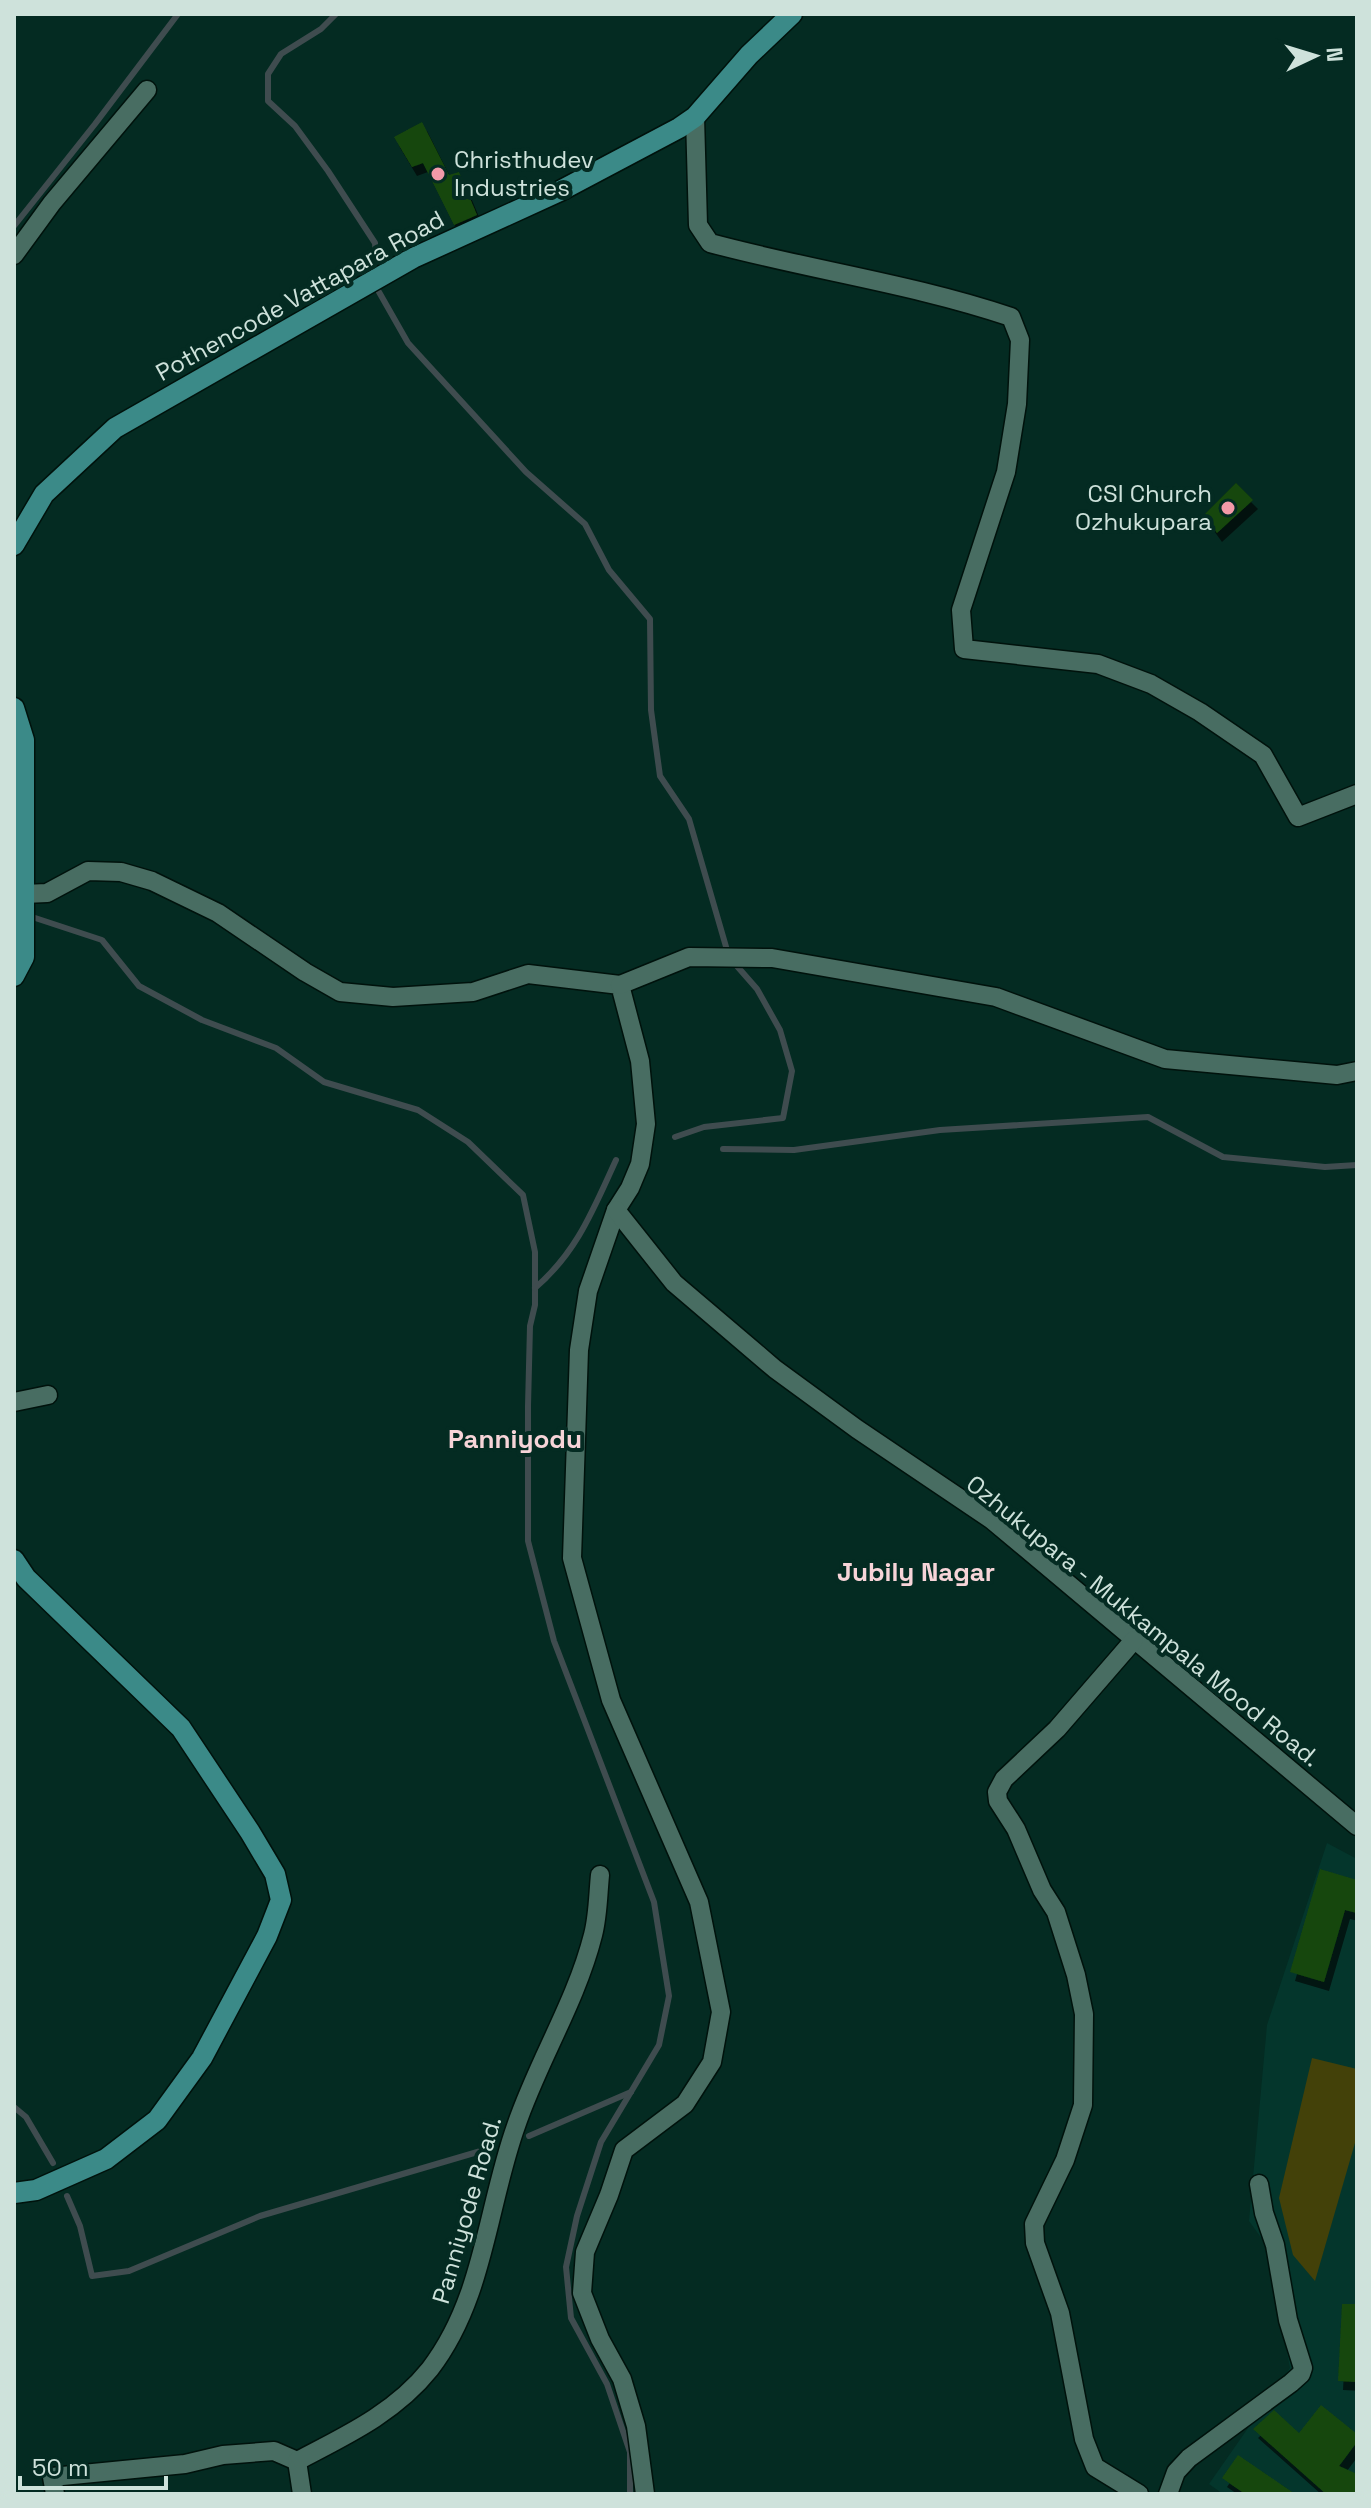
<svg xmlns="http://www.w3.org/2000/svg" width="1371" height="2508" font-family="'Space Grotesk',sans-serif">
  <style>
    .built { fill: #04362c }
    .green { fill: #434109 }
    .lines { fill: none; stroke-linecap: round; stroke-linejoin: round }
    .stream { stroke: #3f4c4f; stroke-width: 6 }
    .building { fill: #17460c; filter: url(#shadow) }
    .minor-casing { stroke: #00120c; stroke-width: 21 }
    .secondary-casing { stroke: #00120c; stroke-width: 23 }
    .minor { stroke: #486d62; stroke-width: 18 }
    .secondary { stroke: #3b8a88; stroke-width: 20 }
    .poi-dot { fill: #f39aa8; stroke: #042b22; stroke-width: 3 }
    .labels { text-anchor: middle; stroke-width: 8; stroke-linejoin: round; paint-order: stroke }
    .poi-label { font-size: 24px; fill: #cee2db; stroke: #042b22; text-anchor: start }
    .street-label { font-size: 24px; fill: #cee2db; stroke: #042b22 }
    .neighbourhood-label { font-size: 26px; font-weight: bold; fill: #f7d4d8; stroke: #042b22 }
  </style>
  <defs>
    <filter id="shadow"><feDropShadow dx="5" dy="9" stdDeviation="0" flood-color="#0009"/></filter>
  </defs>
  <rect width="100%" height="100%" fill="#042b22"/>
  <path class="built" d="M1327 1843 1357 1859V2494H1223L1209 2484 1290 2368 1265 2243 1249 2221 1267 2025Z"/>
  <path class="green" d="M1312 2058 1357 2069V2136L1315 2281 1293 2255 1279 2198Z"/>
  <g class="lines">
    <g class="stream">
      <path d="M336 14 321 29 281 54 268 74V101L295 126 328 171 375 243 376 260"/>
      <path d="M14 226 95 124 178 14"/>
      <path d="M379 292 408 343 526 472 585 524 609 570 650 619 651 710 660 776 689 819 729 957 757 989 780 1030 792 1071 783 1118 704 1127 675 1137"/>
      <path d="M14 911 102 940 139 986 202 1020 276 1048 324 1082 418 1110 468 1142 523 1195 535 1252V1305L530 1326 528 1406V1541L554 1641 654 1902 669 1996 659 2045 601 2142 577 2216 566 2267 571 2318 607 2384 630 2452V2494"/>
      <path d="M723 1149 794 1150 940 1130 1148 1117 1223 1157 1325 1167 1357 1165"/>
      <path d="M535 1288C577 1252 593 1210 616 1160"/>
      <path d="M14 2107 26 2117 53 2163"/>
      <path d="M529 2136 631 2092"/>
      <path d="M67 2196 80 2226 92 2276 129 2271 260 2216 491 2148"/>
    </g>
  </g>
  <g class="building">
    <path d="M422 122 449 175 459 172 477 215 454 225 423 163 412 167 394 137Z"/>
    <path d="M1236 483 1253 500 1217 533 1204 515Z"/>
    <path d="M1320 1869 1357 1880V1913L1345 1910 1324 1982 1290 1972Z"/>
    <path d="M1342 2304H1357V2382L1338 2381Z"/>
    <path d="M1321 2405 1357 2434V2442L1339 2466 1357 2474V2494H1326L1253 2429 1274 2410 1299 2433Z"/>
    <path d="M1238 2455 1295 2494H1245L1222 2478Z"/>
  </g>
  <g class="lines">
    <defs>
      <g id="minor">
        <path d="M695 117 698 225 710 243C810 270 913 284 1011 317L1020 340 1017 404 1006 472 961 610 964 649 1098 664 1151 684 1200 712 1263 755 1298 817 1357 794"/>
        <path d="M14 255 52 203 147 90"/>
        <path d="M24 894 47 893 88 871 121 872 152 881 218 913 305 972 340 992 393 997 473 992 528 974 620 985 640 1061 646 1124 640 1164 630 1188 616 1210 588 1291 579 1350 572 1558 611 1700 699 1902 721 2012 712 2062 685 2104 624 2150 609 2195 585 2252 582 2293 600 2339 622 2379 636 2426 645 2494"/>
        <path d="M620 985 689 957 772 958 996 997 1165 1059 1337 1075 1357 1071"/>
        <path d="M616 1210 674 1283 775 1369 857 1429 992 1520 1357 1826"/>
        <path d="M14 1402 48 1395"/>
        <path d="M1134 1640 1057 1729 1004 1779 997 1792 998 1801 1016 1829 1042 1890 1056 1912 1076 1975 1084 2014 1083 2105 1065 2160 1034 2224 1035 2243 1060 2313 1084 2439 1095 2467 1139 2494"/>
        <path d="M55 2494 52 2477 185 2464 223 2455 274 2451 297 2461"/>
        <path d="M302 2494 297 2461C345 2436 395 2413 430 2369 484 2299 487 2207 516 2126 538 2061 576 2002 593 1935 598 1916 598 1895 600 1875"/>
        <path d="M1168 2494 1176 2472 1189 2458 1291 2383 1301 2374 1303 2368 1288 2320 1275 2245 1264 2213 1259 2184"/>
      </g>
      <g id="secondary">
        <path d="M14 545 44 494 115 428 413 258 560 191 679 128 695 117 749 55 792 14"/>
        <path d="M14 708 24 740V957L14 976"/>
        <path d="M14 1560 26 1578 181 1728 250 1832 275 1874 281 1900 267 1936 202 2058 157 2120 106 2159 36 2190 14 2193"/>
      </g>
    </defs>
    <use href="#minor" class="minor-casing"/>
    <use href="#secondary" class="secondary-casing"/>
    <use href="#minor" class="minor"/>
    <use href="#secondary" class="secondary"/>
  </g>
  <g class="poi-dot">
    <circle cx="438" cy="174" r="8"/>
    <circle cx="1228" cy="508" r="8"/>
  </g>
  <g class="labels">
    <g class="poi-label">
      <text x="454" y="168">Christhudev<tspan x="454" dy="28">Industries</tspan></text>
      <text x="1212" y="502" text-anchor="end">CSI Church<tspan x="1212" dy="28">Ozhukupara</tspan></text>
    </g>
    <g class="street-label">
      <text transform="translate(300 296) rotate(-29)" y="8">Pothencode Vattapara Road</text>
      <text transform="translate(1143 1621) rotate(39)" y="8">Ozhukupara - Mukkampala Mood Road.</text>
      <text transform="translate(467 2210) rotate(-74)" y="8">Panniyode Road.</text>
    </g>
    <g class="neighbourhood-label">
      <text x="515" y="1448">Panniyodu</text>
      <text x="916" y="1581">Jubily Nagar</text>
    </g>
  </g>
  <rect width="1371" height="2508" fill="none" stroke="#cee2db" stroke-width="32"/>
  <g transform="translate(1315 56) rotate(86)" stroke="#042b22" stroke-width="6" paint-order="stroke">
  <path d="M0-6L14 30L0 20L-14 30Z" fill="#cee2db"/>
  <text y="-12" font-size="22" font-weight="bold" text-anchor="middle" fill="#cee2db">N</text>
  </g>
  <path d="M20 2476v12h146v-12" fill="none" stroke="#cee2db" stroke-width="4"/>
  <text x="32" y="2476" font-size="24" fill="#cee2db" stroke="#042b22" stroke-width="6" paint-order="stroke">50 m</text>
</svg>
